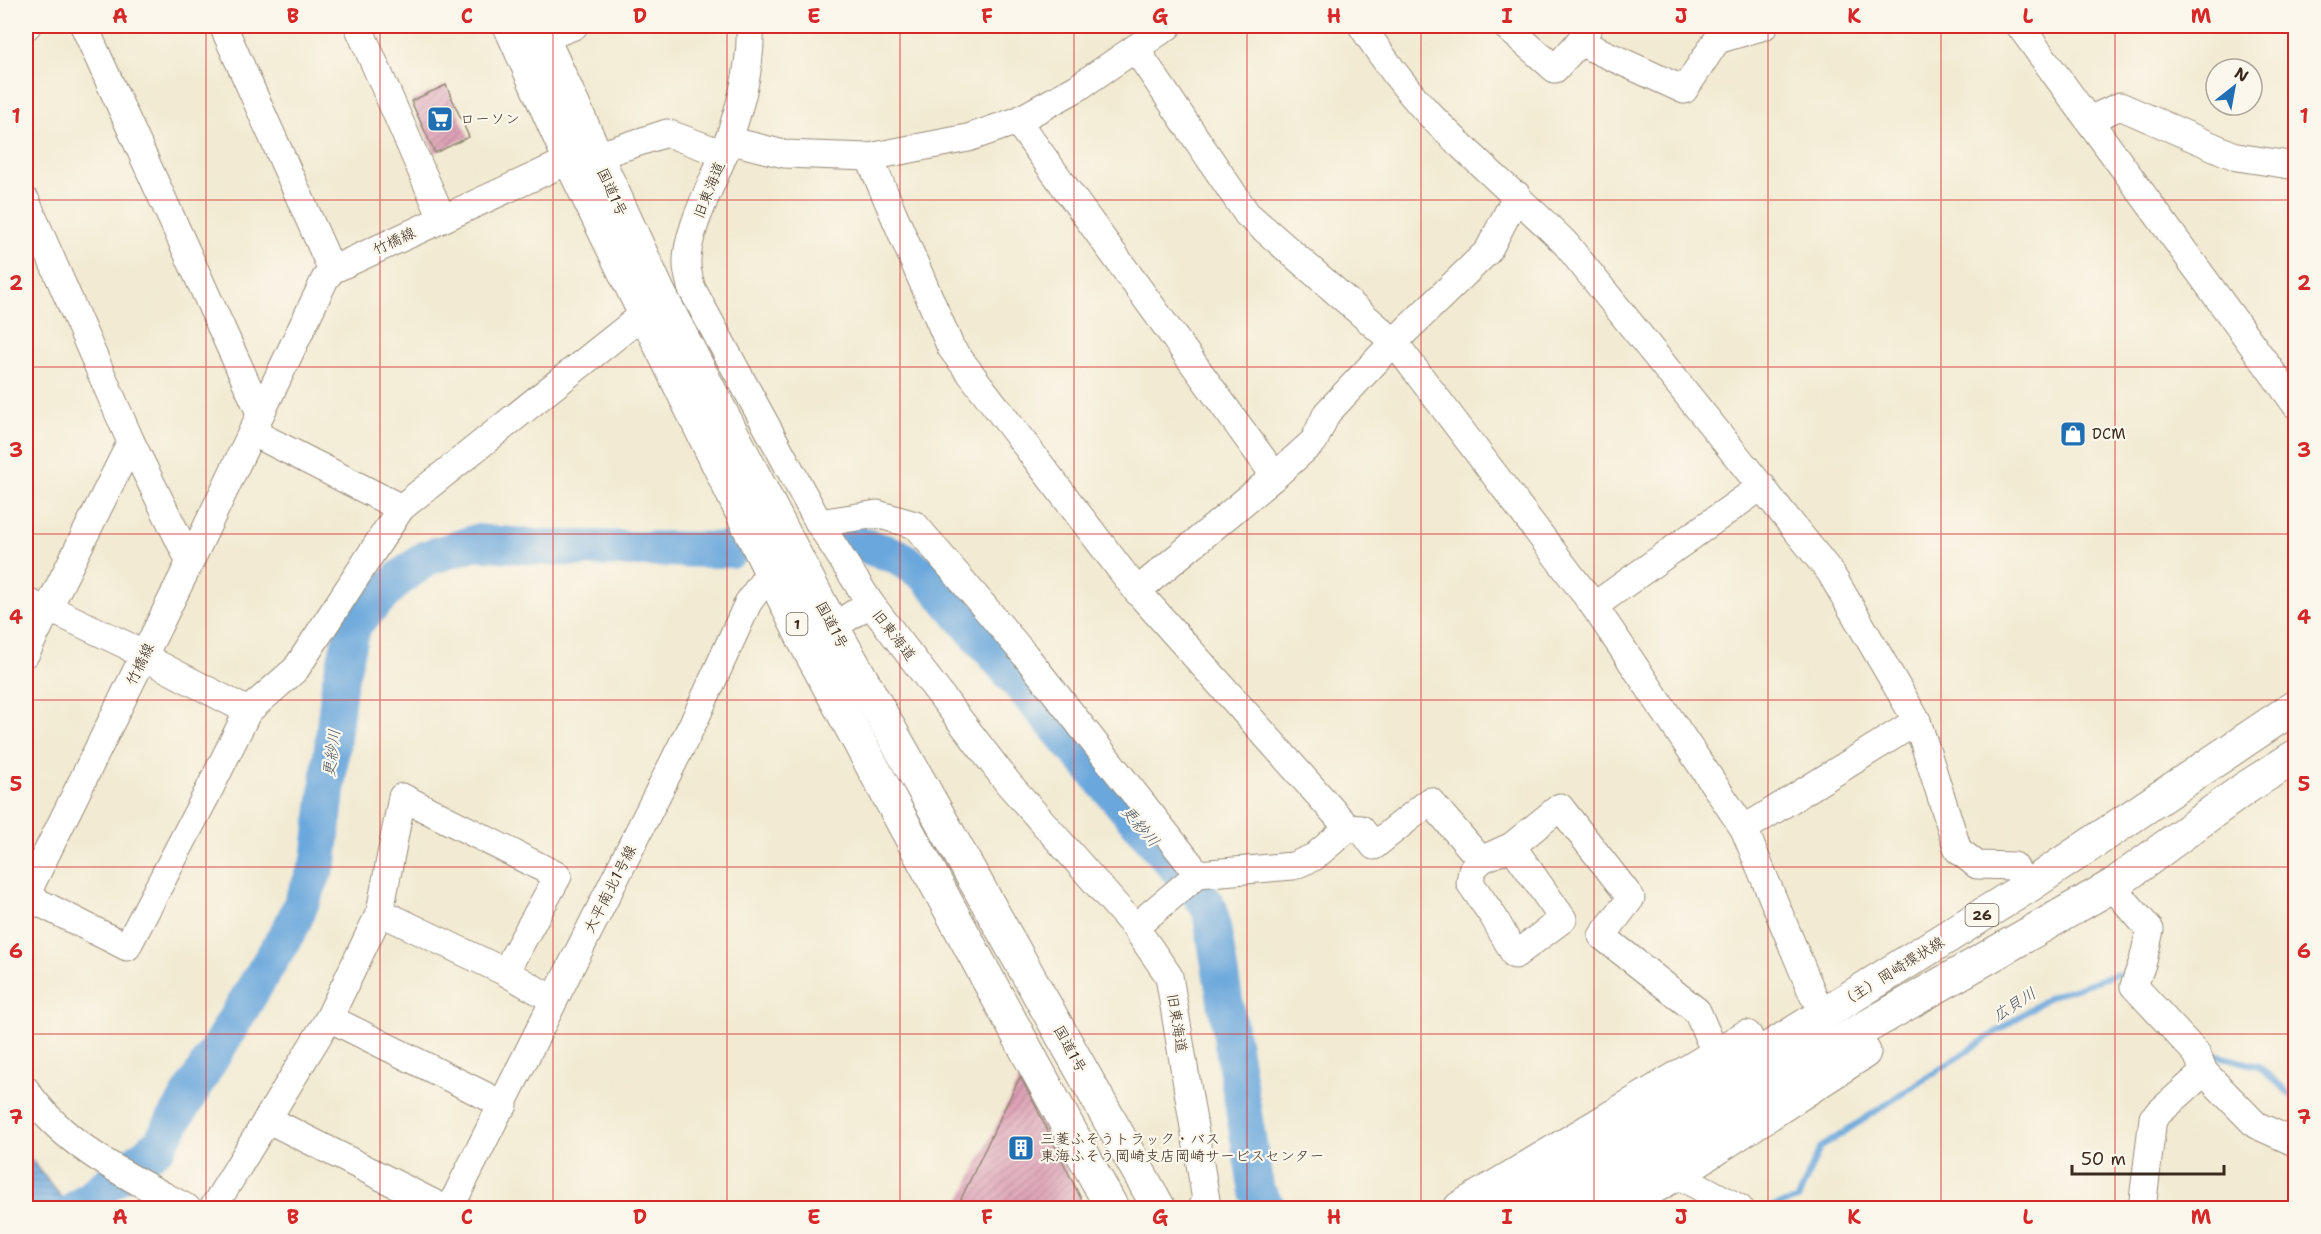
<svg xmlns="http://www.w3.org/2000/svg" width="2321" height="1234" font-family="'Shantell Sans','Klee One',sans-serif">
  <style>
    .water { fill: url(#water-rules); stroke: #53687d; stroke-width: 1.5 }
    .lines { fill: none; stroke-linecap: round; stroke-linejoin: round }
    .stream { stroke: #6ba7dc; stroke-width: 6 }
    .river { stroke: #6ba7dc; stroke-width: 36 }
    .building { fill: url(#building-hatch) }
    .minor-casing { stroke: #968a78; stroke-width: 29 }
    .major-casing { stroke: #968a78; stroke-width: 35 }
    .highway-casing { stroke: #968a78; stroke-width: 35 }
    .minor { stroke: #fff; stroke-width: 27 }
    .major { stroke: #fff; stroke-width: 33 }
    .highway { stroke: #fff; stroke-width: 33 }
    .grid { fill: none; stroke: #d62828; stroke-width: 1.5; stroke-opacity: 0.55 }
    .labels { text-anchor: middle; stroke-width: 4.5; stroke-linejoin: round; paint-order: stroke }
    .shield { fill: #fbf7ec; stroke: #75685c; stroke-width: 1.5 }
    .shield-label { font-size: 14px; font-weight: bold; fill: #3b2a1e }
    .poi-label { font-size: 15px; fill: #3b2a1e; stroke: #fbf7ec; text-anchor: start }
    .street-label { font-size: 15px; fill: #3b2a1e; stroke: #fbf7ec }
    .water-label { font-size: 16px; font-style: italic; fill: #4c5660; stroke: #fbf7ec }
    .neatline { fill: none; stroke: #d62828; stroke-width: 2 }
    .grid-label { font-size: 20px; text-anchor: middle; font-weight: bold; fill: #d62828 }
  </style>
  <defs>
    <pattern id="water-rules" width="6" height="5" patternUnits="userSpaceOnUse" patternTransform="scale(1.5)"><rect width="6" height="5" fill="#6ba7dc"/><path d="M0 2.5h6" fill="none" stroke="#5988b2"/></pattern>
    <pattern id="building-hatch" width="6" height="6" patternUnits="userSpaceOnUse" patternTransform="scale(1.5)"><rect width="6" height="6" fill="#db9cb3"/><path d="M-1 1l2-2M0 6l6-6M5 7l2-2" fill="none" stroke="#b37f91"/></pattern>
  </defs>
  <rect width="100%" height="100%" fill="#fbf7ec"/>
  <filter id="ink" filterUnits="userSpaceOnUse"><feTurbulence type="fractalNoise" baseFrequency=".0167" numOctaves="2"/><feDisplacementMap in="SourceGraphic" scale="12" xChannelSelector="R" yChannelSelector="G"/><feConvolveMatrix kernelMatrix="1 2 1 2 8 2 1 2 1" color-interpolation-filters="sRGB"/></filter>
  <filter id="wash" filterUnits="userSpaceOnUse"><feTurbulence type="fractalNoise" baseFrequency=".008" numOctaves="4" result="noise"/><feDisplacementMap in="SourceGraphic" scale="24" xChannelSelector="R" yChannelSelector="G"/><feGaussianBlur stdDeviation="1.35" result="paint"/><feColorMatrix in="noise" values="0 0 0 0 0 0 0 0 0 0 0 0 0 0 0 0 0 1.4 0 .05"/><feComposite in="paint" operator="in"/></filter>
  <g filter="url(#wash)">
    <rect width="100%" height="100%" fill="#f2ead2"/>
    <path class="water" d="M26 1153 70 1208H26Z"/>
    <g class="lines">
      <g class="stream">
        <path d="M2206 1053 2259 1066 2296 1100"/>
        <path d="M1768 1208 1798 1199 1820 1148 2049 997 2117 974 2129 981"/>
      </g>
      <g class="river">
        <path d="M850 541 897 556 927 576 1201 896 1210 910 1257 1192 1268 1208"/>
        <path d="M77 1208 159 1145 292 925 319 861 339 685 354 624 396 581 427 558 476 542 548 548 732 550"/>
      </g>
    </g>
    <g id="blocks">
      <g class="building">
        <path d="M446 85 469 137 435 153 411 101Z"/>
        <path d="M1020 1077 1034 1103 1086 1209H956Z"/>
      </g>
    </g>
  </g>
  <g filter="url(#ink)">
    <use href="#blocks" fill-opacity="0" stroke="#968a78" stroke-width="1.5"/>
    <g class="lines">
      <defs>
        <g id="minor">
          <path d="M26 26H27"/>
          <path d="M84 26 260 413"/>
          <path d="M223 26 332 270"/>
          <path d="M358 26 442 218"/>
          <path d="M750 26C752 70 738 114 723 156 712 185 685 234 687 265 687 272 690 280 691 287L819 523 870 603 1008 783 1135 927 1169 976 1206 1200 1202 1208"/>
          <path d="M1362 26C1382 57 1406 90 1432 117 1475 161 1523 201 1566 244L1830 572 1917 721 1958 850 1977 865 2014 866 2027 887"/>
          <path d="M1506 26 1555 69 1583 38 1589 26"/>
          <path d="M2020 26 2296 405"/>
          <path d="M543 38 574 26"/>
          <path d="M1579 42 1684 90 1717 40 1764 26"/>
          <path d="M1135 48 1247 214 1394 342 1594 606 1744 829 1813 995"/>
          <path d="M2089 120 2120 106 2237 157 2296 166"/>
          <path d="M1017 121 1275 476"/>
          <path d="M728 140 784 154 869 157 968 138 1017 121 1077 88 1168 26"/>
          <path d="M869 157 951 348 1137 591 1348 828 1314 857 1293 866 1198 874 1135 927"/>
          <path d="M26 201 131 442 190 562"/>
          <path d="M252 432 401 508 644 314"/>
          <path d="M819 523 877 514 915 525 1025 655 1198 874"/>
          <path d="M1137 591 1275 476 1314 441 1327 413 1394 342 1488 251 1517 195"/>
          <path d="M26 601 45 611 61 614 126 645 144 657 248 711 296 669 401 508"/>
          <path d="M1594 606 1762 486"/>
          <path d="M815 639 870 603"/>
          <path d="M26 653 131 442"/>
          <path d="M1348 828 1361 829 1374 846 1430 801 1481 860"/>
          <path d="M1744 829 1917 721"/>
          <path d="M1512 846 1563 919 1515 955 1493 916 1470 883 1472 870 1481 860 1512 846 1560 807 1631 898 1602 936 1697 1011 1716 1055"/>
          <path d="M2112 886 2150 930 2143 961 2134 986 2197 1054 2204 1072 2256 1125 2296 1143"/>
          <path d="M26 895 190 562 325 279 332 270 570 160 596 156 667 133 724 154"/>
          <path d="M26 896 127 947 208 792 248 711"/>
          <path d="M380 912 505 972 554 1000"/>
          <path d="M329 1018 504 1105"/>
          <path d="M26 1090C64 1146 129 1177 187 1208"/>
          <path d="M267 1119 443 1208"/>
          <path d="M1676 1174 1739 1208"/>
          <path d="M213 1208 329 1018 380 912 402 797 558 876 505 972"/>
          <path d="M450 1208 696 717 748 603 771 570"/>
          <path d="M2142 1208 2153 1118 2204 1072"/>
        </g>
        <g id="major">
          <path d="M1460 1208 1746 1037"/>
          <path d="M1513 1208 2027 887 2296 706"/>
          <path d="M1562 1208 1678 1135 2112 886 2244 789 2296 756"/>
          <path d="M1617 1208 1676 1174 1864 1052"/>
        </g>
        <g id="highway">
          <path d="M510 26 570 160 806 644 1112 1208"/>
          <path d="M537 26 659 293 833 628 1159 1208"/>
        </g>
      </defs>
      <use href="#minor" class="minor-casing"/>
      <use href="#major" class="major-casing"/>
      <use href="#highway" class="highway-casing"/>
      <use href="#minor" class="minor"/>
      <use href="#major" class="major"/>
      <use href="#highway" class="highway"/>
    </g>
  </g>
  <path class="grid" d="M206 26V1208M380 26V1208M553 26V1208M727 26V1208M900 26V1208M1074 26V1208M1247 26V1208M1421 26V1208M1594 26V1208M1768 26V1208M1941 26V1208M2115 26V1208M26 200H2296M26 367H2296M26 534H2296M26 700H2296M26 867H2296M26 1034H2296"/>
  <defs>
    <symbol id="supermarket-square" viewBox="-11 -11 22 22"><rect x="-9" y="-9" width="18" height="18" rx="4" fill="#1f6fb2" stroke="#fbf7ec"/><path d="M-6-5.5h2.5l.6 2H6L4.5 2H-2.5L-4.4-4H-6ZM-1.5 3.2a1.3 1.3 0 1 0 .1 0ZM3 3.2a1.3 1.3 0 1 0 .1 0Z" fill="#fff"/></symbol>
    <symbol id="shop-square" viewBox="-11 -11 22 22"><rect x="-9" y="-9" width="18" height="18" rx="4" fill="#1f6fb2" stroke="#fbf7ec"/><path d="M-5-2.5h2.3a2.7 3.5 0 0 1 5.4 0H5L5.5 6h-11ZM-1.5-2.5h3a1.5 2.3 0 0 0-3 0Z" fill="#fff"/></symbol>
    <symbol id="building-square" viewBox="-11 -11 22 22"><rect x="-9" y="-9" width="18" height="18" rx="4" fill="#1f6fb2" stroke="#fbf7ec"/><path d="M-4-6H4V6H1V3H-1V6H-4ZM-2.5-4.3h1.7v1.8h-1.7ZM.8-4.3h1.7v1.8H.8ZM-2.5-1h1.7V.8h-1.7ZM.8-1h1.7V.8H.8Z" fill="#fff"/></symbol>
  </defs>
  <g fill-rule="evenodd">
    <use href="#supermarket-square" x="425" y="104" width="30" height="30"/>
    <use href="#shop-square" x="2058" y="419" width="30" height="30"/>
    <use href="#building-square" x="1006" y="1133" width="30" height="30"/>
  </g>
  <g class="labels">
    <g class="shield">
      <rect x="786.5" y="613" width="21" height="22" rx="4.5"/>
      <rect x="1965.5" y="904" width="33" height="22" rx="4.5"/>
    </g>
    <g class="shield-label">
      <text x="797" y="629">1</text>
      <text x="1982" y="920">26</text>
    </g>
    <g class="poi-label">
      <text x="460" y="124">ローソン</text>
      <text x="2092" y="439">DCM</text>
      <text x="1040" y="1144">三菱ふそうトラック・バス<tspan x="1040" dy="17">東海ふそう岡崎支店岡崎サービスセンター</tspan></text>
    </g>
    <g class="street-label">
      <text transform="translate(709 190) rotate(-68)" y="5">旧東海道</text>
      <text transform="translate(612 192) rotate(65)" y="5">国道1号</text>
      <text transform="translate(394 241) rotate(-25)" y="5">竹橋線</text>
      <text transform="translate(832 625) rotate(62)" y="5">国道1号</text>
      <text transform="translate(894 635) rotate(52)" y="5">旧東海道</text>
      <text transform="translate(140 664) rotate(-64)" y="5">竹橋線</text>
      <text transform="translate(610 889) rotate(-63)" y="5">大平南北1号線</text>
      <text transform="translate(1892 972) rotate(-32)" y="5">（主）岡崎環状線</text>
      <text transform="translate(1177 1023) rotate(81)" y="5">旧東海道</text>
      <text transform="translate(1070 1049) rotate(61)" y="5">国道1号</text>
    </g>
    <g class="water-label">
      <text transform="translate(331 753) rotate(-83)" y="6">更紗川</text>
      <text transform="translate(1141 826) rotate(49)" y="6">更紗川</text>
      <text transform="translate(2014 1004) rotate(-33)" y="6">広貝川</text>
    </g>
  </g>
  <rect width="2321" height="1234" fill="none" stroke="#fbf7ec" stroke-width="66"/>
  <g transform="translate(2234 87) rotate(31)"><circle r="28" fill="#fbf7ec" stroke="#aea59a" stroke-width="1.5"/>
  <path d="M0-4.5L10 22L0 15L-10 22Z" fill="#1f6fb2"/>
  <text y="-9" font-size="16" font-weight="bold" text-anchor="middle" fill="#3b2a1e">N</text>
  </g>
  <path d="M2072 1165v9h152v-9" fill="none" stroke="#3b2a1e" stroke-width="3"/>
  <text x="2081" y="1165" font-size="18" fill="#3b2a1e" stroke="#fbf7ec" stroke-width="4.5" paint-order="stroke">50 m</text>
  <rect x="33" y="33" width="2255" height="1168" class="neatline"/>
  <g class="grid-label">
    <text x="120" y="23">A</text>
    <text x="293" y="23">B</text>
    <text x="467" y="23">C</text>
    <text x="640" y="23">D</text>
    <text x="814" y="23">E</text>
    <text x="987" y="23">F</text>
    <text x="1160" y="23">G</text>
    <text x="1334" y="23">H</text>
    <text x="1507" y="23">I</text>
    <text x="1681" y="23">J</text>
    <text x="1854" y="23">K</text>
    <text x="2028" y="23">L</text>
    <text x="2201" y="23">M</text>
    <text x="16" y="123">1</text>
    <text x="2304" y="123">1</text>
    <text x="16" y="290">2</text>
    <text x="2304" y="290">2</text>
    <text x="16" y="457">3</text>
    <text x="2304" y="457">3</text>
    <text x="16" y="624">4</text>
    <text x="2304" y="624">4</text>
    <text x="16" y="791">5</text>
    <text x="2304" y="791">5</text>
    <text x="16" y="958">6</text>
    <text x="2304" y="958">6</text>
    <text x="16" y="1124">7</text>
    <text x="2304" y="1124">7</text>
    <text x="120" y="1224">A</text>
    <text x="293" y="1224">B</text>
    <text x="467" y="1224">C</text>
    <text x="640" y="1224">D</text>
    <text x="814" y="1224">E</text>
    <text x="987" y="1224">F</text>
    <text x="1160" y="1224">G</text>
    <text x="1334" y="1224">H</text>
    <text x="1507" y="1224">I</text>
    <text x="1681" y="1224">J</text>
    <text x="1854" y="1224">K</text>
    <text x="2028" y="1224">L</text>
    <text x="2201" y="1224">M</text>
  </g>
</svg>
